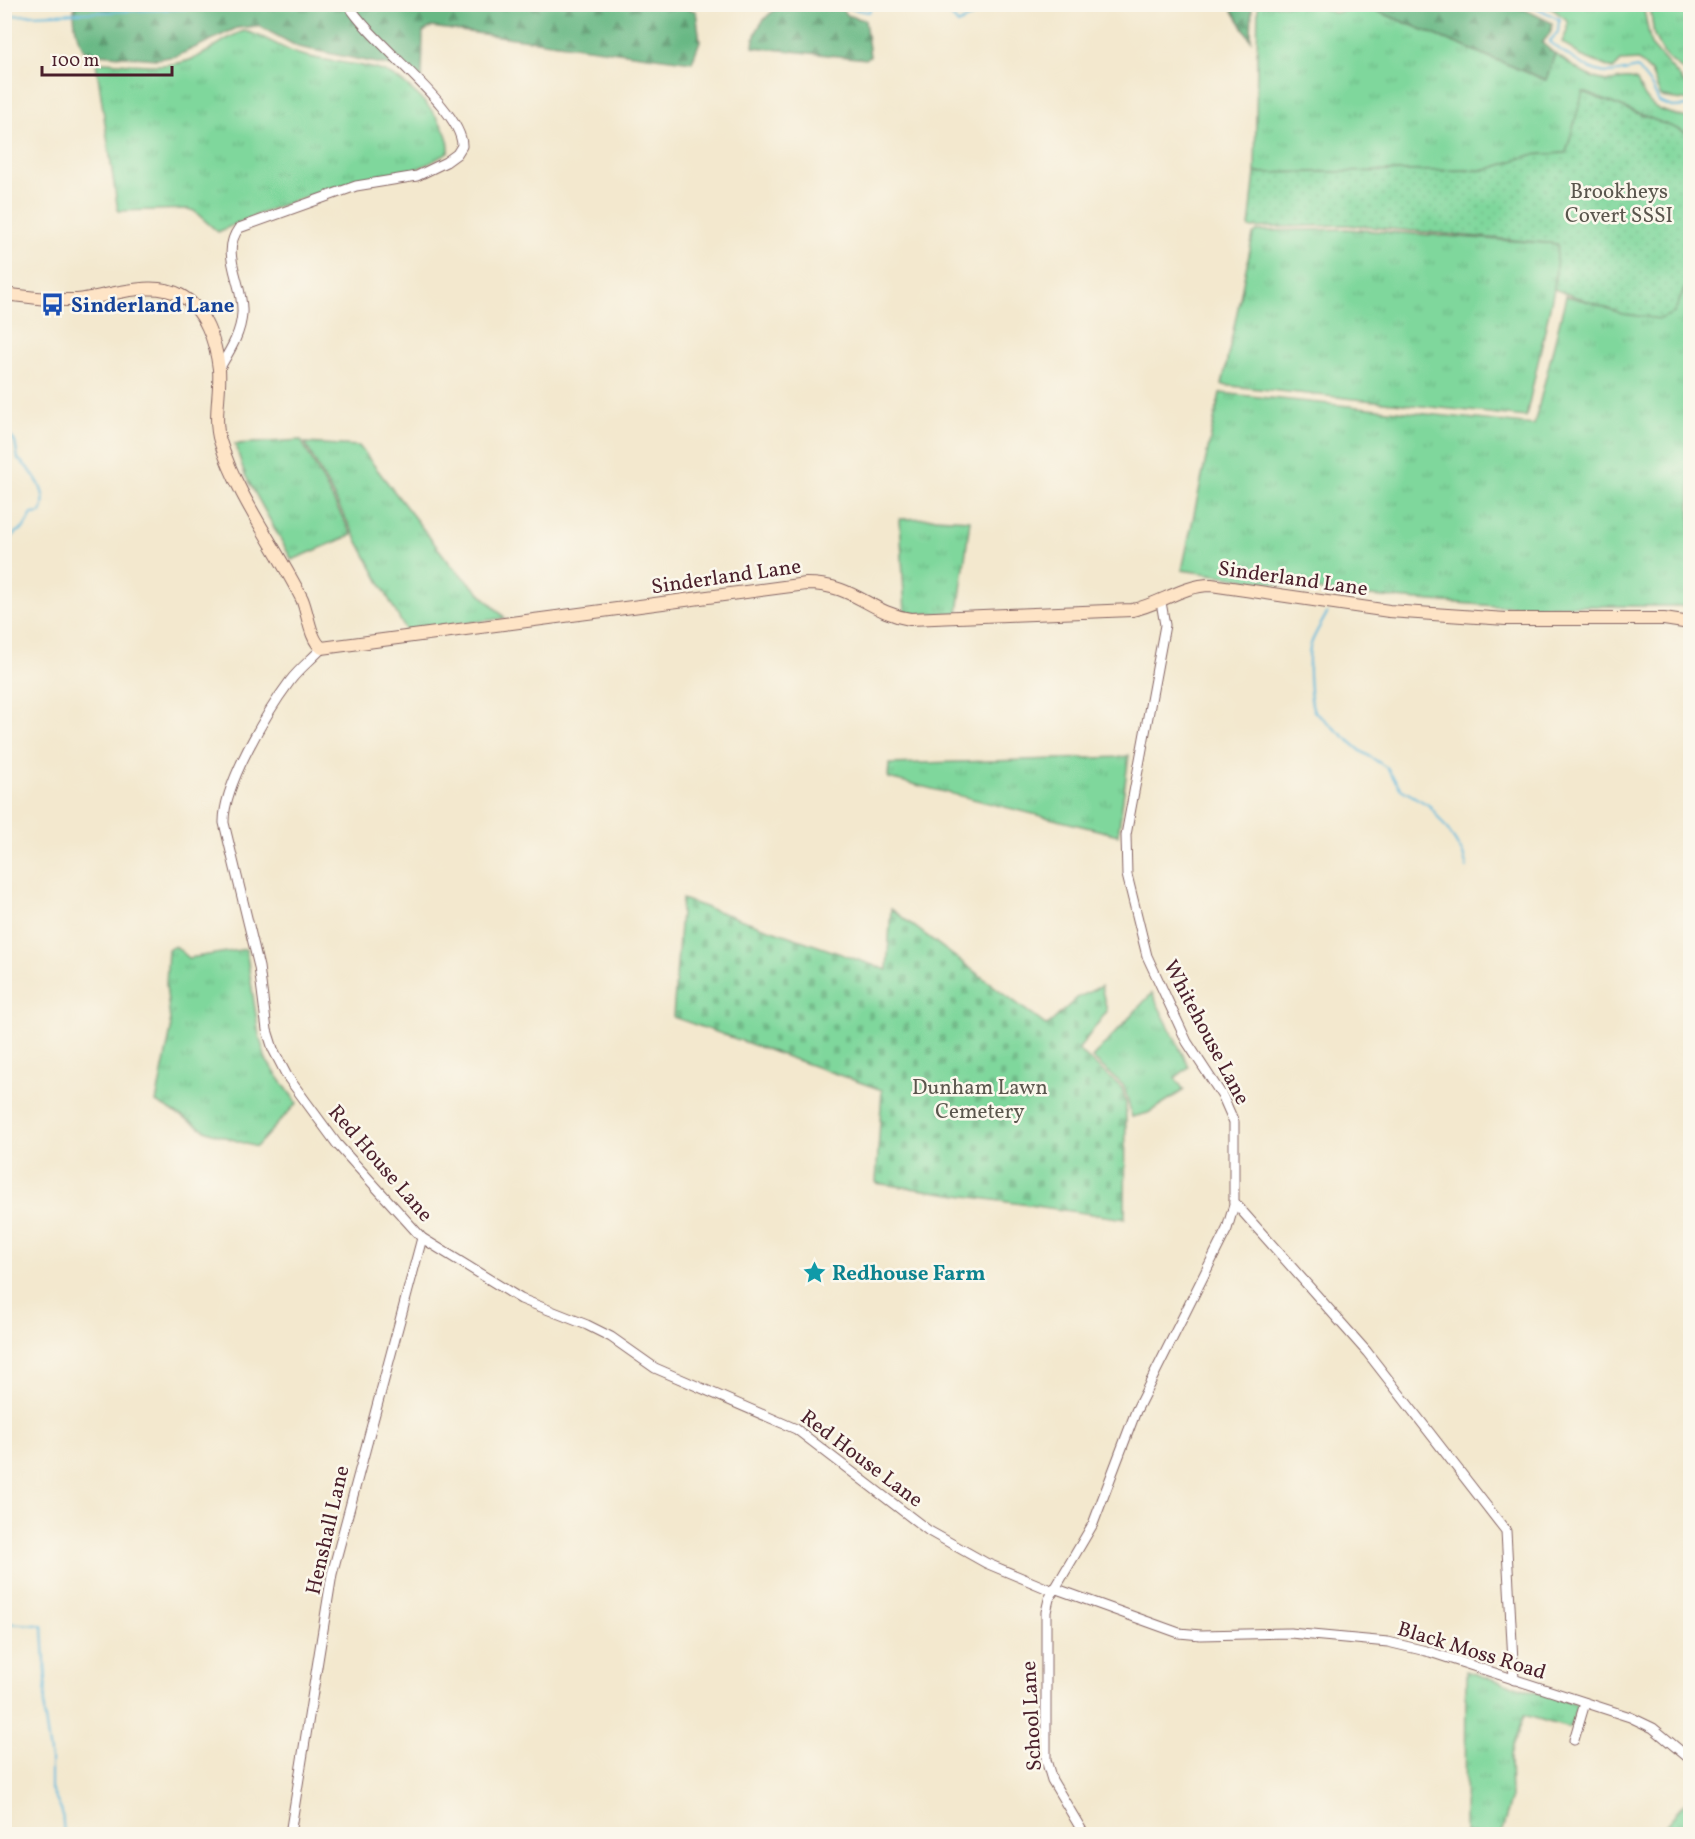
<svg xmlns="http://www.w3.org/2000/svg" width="1695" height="1839" font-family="Vollkorn,serif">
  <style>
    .grass { fill: url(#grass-tufts); stroke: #647b64; stroke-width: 1.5 }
    .forest { fill: url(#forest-firs); stroke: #586c58; stroke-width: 1.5 }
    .cemetery { fill: url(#cemetery-stones); stroke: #647b64; stroke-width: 1.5 }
    .park { fill: url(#park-dots); stroke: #647b64; stroke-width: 1.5 }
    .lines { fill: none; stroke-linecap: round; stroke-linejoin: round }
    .stream { stroke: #61b9de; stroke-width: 2 }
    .street-casing { stroke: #856564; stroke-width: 11 }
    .secondary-casing { stroke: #856564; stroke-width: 14 }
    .street { stroke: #fff; stroke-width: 9 }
    .secondary { stroke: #fee4c6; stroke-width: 12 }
    .labels { text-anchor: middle; stroke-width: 5; stroke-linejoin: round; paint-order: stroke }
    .park-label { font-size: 21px; fill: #5a564d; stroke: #fbf7ec }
    .transit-label { font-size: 21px; font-weight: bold; fill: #164399; stroke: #fbf7ec; text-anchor: start }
    .street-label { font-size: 21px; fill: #4a1f2b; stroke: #fbf7ec }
    .culture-label { font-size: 21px; font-weight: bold; fill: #0d838f; stroke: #fbf7ec; text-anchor: start }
  </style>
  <defs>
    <pattern id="grass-tufts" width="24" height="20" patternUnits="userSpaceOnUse" patternTransform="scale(1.5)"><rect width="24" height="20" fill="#7fd79c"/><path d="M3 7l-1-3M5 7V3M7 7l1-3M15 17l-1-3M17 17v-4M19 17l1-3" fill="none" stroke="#6fb887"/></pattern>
    <pattern id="forest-firs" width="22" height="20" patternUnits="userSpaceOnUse" patternTransform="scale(1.5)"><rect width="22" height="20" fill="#67b884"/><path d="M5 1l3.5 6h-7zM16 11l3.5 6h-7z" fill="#57956c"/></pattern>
    <pattern id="cemetery-stones" width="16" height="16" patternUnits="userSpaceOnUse" patternTransform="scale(1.5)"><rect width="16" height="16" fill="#7fd79c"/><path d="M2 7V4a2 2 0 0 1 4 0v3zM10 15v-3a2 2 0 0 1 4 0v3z" fill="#6fb887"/></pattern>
    <pattern id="park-dots" width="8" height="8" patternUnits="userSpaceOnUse" patternTransform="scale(1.5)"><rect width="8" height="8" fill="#7fd79c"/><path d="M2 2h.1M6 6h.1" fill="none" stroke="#6fb887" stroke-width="1.8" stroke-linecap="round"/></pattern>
  </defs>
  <rect width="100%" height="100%" fill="#fbf7ec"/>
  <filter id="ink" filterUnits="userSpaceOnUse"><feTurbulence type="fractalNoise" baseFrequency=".0167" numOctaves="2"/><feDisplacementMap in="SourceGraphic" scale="12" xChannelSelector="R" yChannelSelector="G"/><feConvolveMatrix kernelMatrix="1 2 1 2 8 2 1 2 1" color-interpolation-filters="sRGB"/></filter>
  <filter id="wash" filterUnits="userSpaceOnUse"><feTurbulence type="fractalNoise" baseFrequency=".008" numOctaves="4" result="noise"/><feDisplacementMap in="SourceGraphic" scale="24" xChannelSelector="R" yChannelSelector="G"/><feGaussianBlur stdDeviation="1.35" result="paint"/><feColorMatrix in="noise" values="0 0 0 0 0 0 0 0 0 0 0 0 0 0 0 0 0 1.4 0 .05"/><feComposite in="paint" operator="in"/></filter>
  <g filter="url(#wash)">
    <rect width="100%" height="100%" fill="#f3e8ce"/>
    <g class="grass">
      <path d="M1258 5H1312L1335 13 1362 5 1545 80 1555 54C1571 64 1588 80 1608 81 1619 81 1626 76 1637 81 1648 109 1659 111 1687 118L1690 116V134L1584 92 1566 153 1531 155 1486 170 1255 173Z"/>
      <path d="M1547 5H1643L1651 45 1690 89V101L1661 97 1651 72 1638 60 1621 61 1613 69 1581 56 1562 42 1567 31V20Z"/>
      <path d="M1650 5H1690V76L1665 56 1654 36Z"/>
      <path d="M244 31C263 35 277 46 295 53 323 63 357 61 385 72 410 82 451 124 449 151 417 176 386 174 349 184 305 195 259 213 218 232L194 211 188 209 118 211 96 62C127 62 166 71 195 58 213 50 225 37 244 31Z"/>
      <path d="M1346 229 1559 244 1554 289 1526 417 1222 385 1253 235 1258 231Z"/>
      <path d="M1690 276V606H1495L1345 594 1182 570 1220 393 1534 425 1566 296 1590 302 1674 313Z"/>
      <path d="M301 440 352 535 292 560 245 475 235 444Z"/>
      <path d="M305 443 359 446 451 565 505 618 406 631Z"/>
      <path d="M935 518 970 520 958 613 905 614 900 519Z"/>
      <path d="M1129 755 1118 835 888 778 889 764 1125 757Z"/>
      <path d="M175 946 189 958 246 949 259 1035 266 1060 297 1103 256 1147 209 1132 156 1102 171 1030 166 985 168 949Z"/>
      <path d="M1152 993 1189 1067 1175 1078 1184 1090 1148 1113 1132 1117 1124 1086 1092 1058Z"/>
      <path d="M1466 1671 1578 1705 1569 1728 1524 1715 1510 1756 1511 1800 1501 1834H1465Z"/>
      <path d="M1690 1797V1834H1658Z"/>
    </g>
    <g class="forest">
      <path d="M667 4 696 11 700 41 692 62 431 27 423 32 422 80 391 66 298 47 259 26 237 28 177 56 156 59 86 53C75 36 74 24 74 5Z"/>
      <path d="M785 4 838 5 847 15 865 20 870 56 866 59 753 47C753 28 769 11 785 4Z"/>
      <path d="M1439 4 1456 8H1522L1552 23 1551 32 1542 43 1555 54 1546 80 1362 5Z"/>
      <path d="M1229 5H1252L1251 40Z"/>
    </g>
    <path class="cemetery" d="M682 899 887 970 891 909 1047 1026 1077 998 1101 986 1107 1011 1078 1050 1122 1088 1126 1103 1125 1219 876 1183 882 1090 673 1017Z"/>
    <path class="park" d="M1583 92 1690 134V276L1674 313 1660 319 1623 314 1554 289 1558 244 1346 225 1249 228 1255 173 1486 170 1531 155 1566 153Z"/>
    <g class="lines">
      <g class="stream">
        <path d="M847 4 852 9 869 12 874 4"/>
        <path d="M941 4 958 24 980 12 985 4"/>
        <path d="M1329 4 1331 7 1340 4"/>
        <path d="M1529 4 1559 19 1558 32 1549 42C1565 53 1589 73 1608 73 1617 73 1628 70 1637 68L1652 87 1659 102 1672 107 1690 106"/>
        <path d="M4 16 206 8 240 4"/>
        <path d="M4 426 15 442 18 459C33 471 50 493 41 513L32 514 23 529 16 532 4 549"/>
        <path d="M4 578 7 595 4 610"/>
        <path d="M1327 613C1322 623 1315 633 1311 644 1307 655 1309 699 1314 711L1361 751 1386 767 1401 789 1430 806 1450 833 1463 854 1467 868"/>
        <path d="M4 1623 39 1625 43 1627 46 1680 44 1713 51 1760V1789L62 1812 64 1834"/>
      </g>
    </g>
  </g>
  <g filter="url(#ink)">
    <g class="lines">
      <defs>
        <g id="street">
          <path d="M219 369C229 352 241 334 242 313 244 283 219 254 239 228L356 186 417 176 446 162 457 154 462 146C463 109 370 42 348 4"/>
          <path d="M322 648C312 659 299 669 290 681 267 712 223 785 224 823L259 967 267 1030 273 1049 287 1076 337 1144 422 1238 521 1299 587 1325 611 1337 655 1368 796 1429 929 1531 986 1563 1053 1591"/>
          <path d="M1234 1202 1367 1352 1506 1531 1514 1680"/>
          <path d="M1054 1588 1179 1633 1201 1635 1290 1633 1388 1642 1430 1652 1630 1717 1653 1728 1690 1759"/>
          <path d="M1574 1740 1585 1703"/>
          <path d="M290 1834 332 1574 422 1238"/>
          <path d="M1084 1834 1052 1780 1046 1760V1612L1049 1599 1093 1524 1136 1411 1227 1229 1234 1205V1122L1223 1097 1187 1042 1147 956 1127 875 1126 835 1165 625 1161 602"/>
        </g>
        <path id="secondary" d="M4 294C28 297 53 301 77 300 108 297 150 279 180 295 205 308 216 343 219 369 221 393 213 418 220 441 236 494 277 549 302 599 308 613 310 640 322 648L806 584C855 584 868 612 910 619L1132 610C1159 605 1183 585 1211 585L1389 611 1506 619H1664L1690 623"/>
      </defs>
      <use href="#street" class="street-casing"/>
      <use href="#secondary" class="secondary-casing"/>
      <use href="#street" class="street"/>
      <use href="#secondary" class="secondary"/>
    </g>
  </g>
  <defs>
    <symbol id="bus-bare" viewBox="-9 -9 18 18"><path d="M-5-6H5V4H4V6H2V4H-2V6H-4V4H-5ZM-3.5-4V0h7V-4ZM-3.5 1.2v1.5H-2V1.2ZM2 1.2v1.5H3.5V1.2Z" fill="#1a4fb4" stroke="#fbf7ec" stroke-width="2.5" paint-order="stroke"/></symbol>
    <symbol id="sight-bare" viewBox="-9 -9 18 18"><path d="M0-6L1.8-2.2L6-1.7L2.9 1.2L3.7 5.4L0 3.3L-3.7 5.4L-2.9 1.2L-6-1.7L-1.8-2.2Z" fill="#0f9aa8" stroke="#fbf7ec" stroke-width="2.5" paint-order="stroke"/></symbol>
  </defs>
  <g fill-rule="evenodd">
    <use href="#bus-bare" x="36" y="288" width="33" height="33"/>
    <use href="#sight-bare" x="798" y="1256" width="33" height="33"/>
  </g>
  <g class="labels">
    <g class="park-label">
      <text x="1619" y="198">Brookheys<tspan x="1619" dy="24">Covert SSSI</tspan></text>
      <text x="980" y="1094">Dunham Lawn<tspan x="980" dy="24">Cemetery</tspan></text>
    </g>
    <g class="transit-label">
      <text x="71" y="312">Sinderland Lane</text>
    </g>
    <g class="street-label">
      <text transform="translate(726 576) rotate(-8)" y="7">Sinderland Lane</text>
      <text transform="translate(1293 578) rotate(8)" y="7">Sinderland Lane</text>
      <text transform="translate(1207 1032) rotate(62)" y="7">Whitehouse Lane</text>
      <text transform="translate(381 1163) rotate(49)" y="7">Red House Lane</text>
      <text transform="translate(862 1458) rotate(37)" y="7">Red House Lane</text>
      <text transform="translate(327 1530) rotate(-77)" y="7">Henshall Lane</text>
      <text transform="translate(1472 1650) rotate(17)" y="7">Black Moss Road</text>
      <text transform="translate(1031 1716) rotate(-93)" y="7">School Lane</text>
    </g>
    <g class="culture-label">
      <text x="832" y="1280">Redhouse Farm</text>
    </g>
  </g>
  <rect width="1695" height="1839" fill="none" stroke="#fbf7ec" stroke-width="24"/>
  <path d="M42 66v9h130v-9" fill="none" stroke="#4a1f2b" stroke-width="3"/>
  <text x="51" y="66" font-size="18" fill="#4a1f2b" stroke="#fbf7ec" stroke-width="4.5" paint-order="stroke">100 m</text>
</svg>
